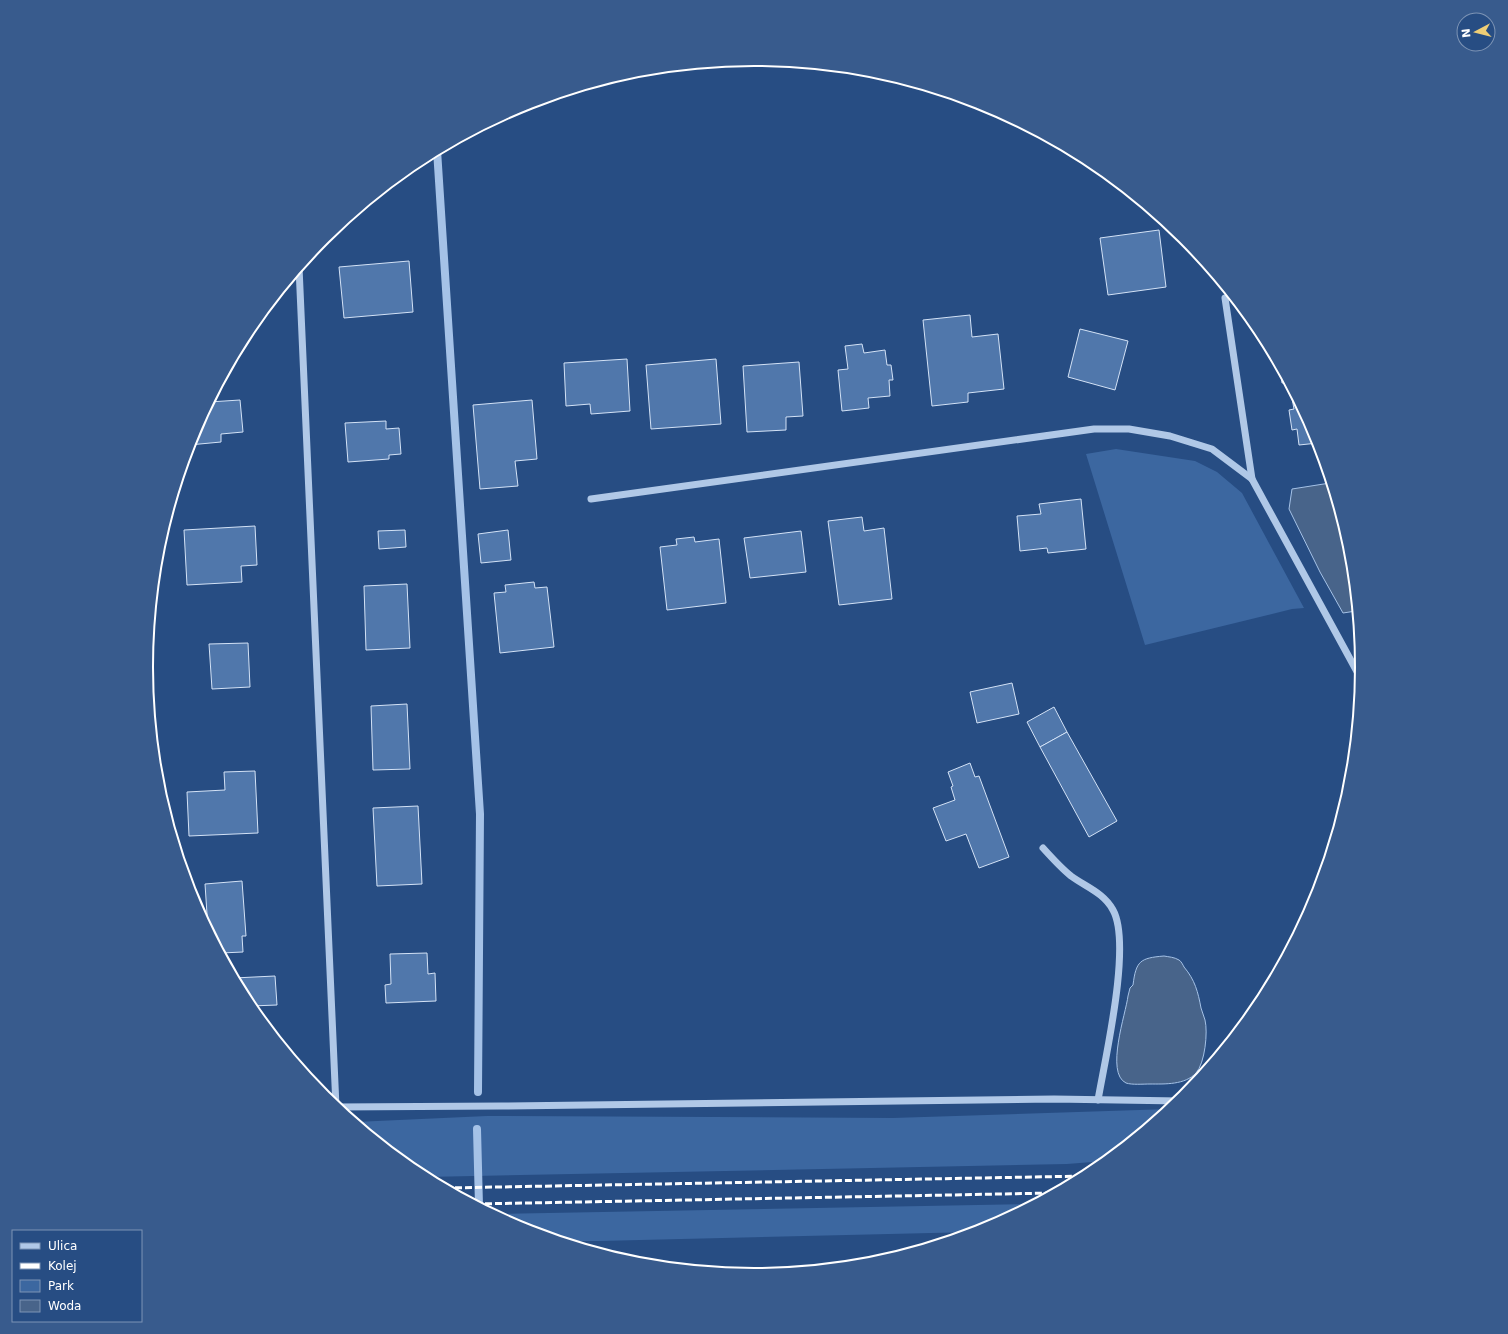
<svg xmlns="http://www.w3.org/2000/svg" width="1508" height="1334" font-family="'DejaVu Sans',sans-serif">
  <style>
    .green { fill: #3c67a0 }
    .water { fill: #48648a; stroke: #a5c2e7 }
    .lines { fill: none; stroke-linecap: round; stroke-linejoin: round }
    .stream { stroke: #a5c2e7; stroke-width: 8 }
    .building { fill: #5077ab; stroke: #d3e2f6 }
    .minor { stroke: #b0c8e7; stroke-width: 7 }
    .rail { stroke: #fff; stroke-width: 3; stroke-dasharray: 7 3; stroke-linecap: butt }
    .rim { fill: none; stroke: #fff; stroke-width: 2 }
  </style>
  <rect width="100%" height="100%" fill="#274d83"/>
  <g class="green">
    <path d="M1116 449 1195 461 1217 472 1242 493 1304 608 1292 609 1145 645 1086 454Z"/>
    <path d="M1170 1109 1105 1161 1067 1164 425 1177 416 1172 355 1122 487 1116 893 1118Z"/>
    <path d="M1033 1204 986 1229 974 1232 599 1241H561L521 1229 494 1214Z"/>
  </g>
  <g class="water">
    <path d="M1330 483 1350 549 1356 611 1343 613 1320 572 1289 509 1292 489Z"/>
    <path d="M1164 956C1169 957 1174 957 1179 960 1181 961 1183 965 1184 967 1195 980 1198 992 1201 1008 1202 1012 1204 1016 1205 1020 1208 1032 1205 1063 1196 1073 1185 1085 1165 1084 1150 1084 1143 1084 1132 1085 1126 1083 1105 1073 1126 1013 1128 996L1130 988 1133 985C1136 961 1140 958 1164 956Z"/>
  </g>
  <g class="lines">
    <g class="stream">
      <path d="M437 150 480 814 478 1092"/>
      <path d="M477 1129 479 1206"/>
    </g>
  </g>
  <g class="building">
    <path d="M1159 230 1166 287 1108 295 1100 238Z"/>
    <path d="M409 261 413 312 344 318 339 267Z"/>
    <path d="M970 315 972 337 998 334 1004 389 968 393V402L932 406 923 320Z"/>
    <path d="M1080 329 1128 341 1115 390 1068 377Z"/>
    <path d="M862 344 864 353 885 350 887 365H891L893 380H889L890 396 868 398 869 408 842 411 838 370 848 369 845 346Z"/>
    <path d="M627 359 630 411 591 414 590 404 566 406 564 363Z"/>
    <path d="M716 359 721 424 651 429 646 365Z"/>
    <path d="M799 362 803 416 786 417V430L747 432 743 366Z"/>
    <path d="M1280 368 1288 383H1282Z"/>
    <path d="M1291 393H1293L1316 435 1318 443 1299 445 1297 429 1292 430 1289 410 1294 409Z"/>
    <path d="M240 400 243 432 221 434V442L189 445 192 434 209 402Z"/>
    <path d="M532 400 537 459 515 461 518 486 480 489 473 405Z"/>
    <path d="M386 421V429L399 428 401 454 389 455V459L348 462 345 423Z"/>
    <path d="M1081 499 1086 549 1048 553 1047 548 1020 551 1017 516 1041 514 1039 504Z"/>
    <path d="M862 517 864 531 884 528 892 599 839 605 828 521Z"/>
    <path d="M255 526 257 565 241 566 242 582 187 585 184 530Z"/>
    <path d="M405 530 406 547 379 549 378 531Z"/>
    <path d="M508 530 511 560 481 563 478 534Z"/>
    <path d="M801 531 806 572 750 578 744 538Z"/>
    <path d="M694 537 695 542 719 539 726 603 667 610 660 547 677 545 676 539Z"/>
    <path d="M534 582 535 588 547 587 554 647 500 653 494 593 506 592 505 585Z"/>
    <path d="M407 584 410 648 366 650 364 586Z"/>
    <path d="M248 643 250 687 212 689 209 644Z"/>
    <path d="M1012 683 1019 714 977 723 970 692Z"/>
    <path d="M407 704 410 769 373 770 371 706Z"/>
    <path d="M1054 707 1067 732 1040 747 1027 722Z"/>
    <path d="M1067 732 1117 821 1089 837 1040 747Z"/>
    <path d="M970 763 975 777 979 776 1009 857 979 868 966 834 946 841 933 808 955 800 951 787 953 786 948 772Z"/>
    <path d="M255 771 258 833 189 836 187 792 225 790 224 772Z"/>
    <path d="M418 806 422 884 377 886 373 808Z"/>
    <path d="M242 881 246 936H242L243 952 221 953 208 929 205 884Z"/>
    <path d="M427 953 428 974 435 973 436 1001 386 1003 385 985 391 984 390 954Z"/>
    <path d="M275 976 277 1005 251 1006V1008L234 978Z"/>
  </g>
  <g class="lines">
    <g class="minor">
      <path d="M299 267 336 1107"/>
      <path d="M1225 298 1252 479"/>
      <path d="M591 499 1094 429H1129L1170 436 1212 449 1252 479 1361 679"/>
      <path d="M1043 848C1052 858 1061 868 1071 876 1086 887 1104 893 1113 910 1132 944 1105 1059 1098 1100"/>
      <path d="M336 1107 502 1106 1054 1099 1180 1101"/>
    </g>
    <g class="rail">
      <path d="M445 1188 1086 1176"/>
      <path d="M475 1204 1054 1193"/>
    </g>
  </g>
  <path d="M0 0H1508V1334H0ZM153 667a601 601 0 1 1 1202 0a601 601 0 1 1-1202 0Z" fill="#385b8d" fill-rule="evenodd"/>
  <path class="rim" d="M153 667a601 601 0 1 1 1202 0a601 601 0 1 1-1202 0Z"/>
  <rect x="12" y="1230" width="130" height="92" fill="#274d83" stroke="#7d94b5"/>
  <rect x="20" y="1243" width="20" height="6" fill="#b0c8e7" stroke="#7d94b5"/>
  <text x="48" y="1250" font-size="12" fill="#ffffff">Ulica</text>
  <rect x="20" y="1263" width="20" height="6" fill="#ffffff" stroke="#7d94b5"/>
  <text x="48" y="1270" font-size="12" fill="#ffffff">Kolej</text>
  <rect x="20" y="1280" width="20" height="12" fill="#3c67a0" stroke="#7d94b5"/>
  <text x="48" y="1290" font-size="12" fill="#ffffff">Park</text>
  <rect x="20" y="1300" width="20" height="12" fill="#48648a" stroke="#7d94b5"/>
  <text x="48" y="1310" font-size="12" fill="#ffffff">Woda</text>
  <g transform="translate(1476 32) rotate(263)"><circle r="19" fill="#274d83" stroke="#7d94b5"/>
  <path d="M0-3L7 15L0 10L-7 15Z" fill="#efce76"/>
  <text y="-6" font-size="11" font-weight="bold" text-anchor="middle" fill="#ffffff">N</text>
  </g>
</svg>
